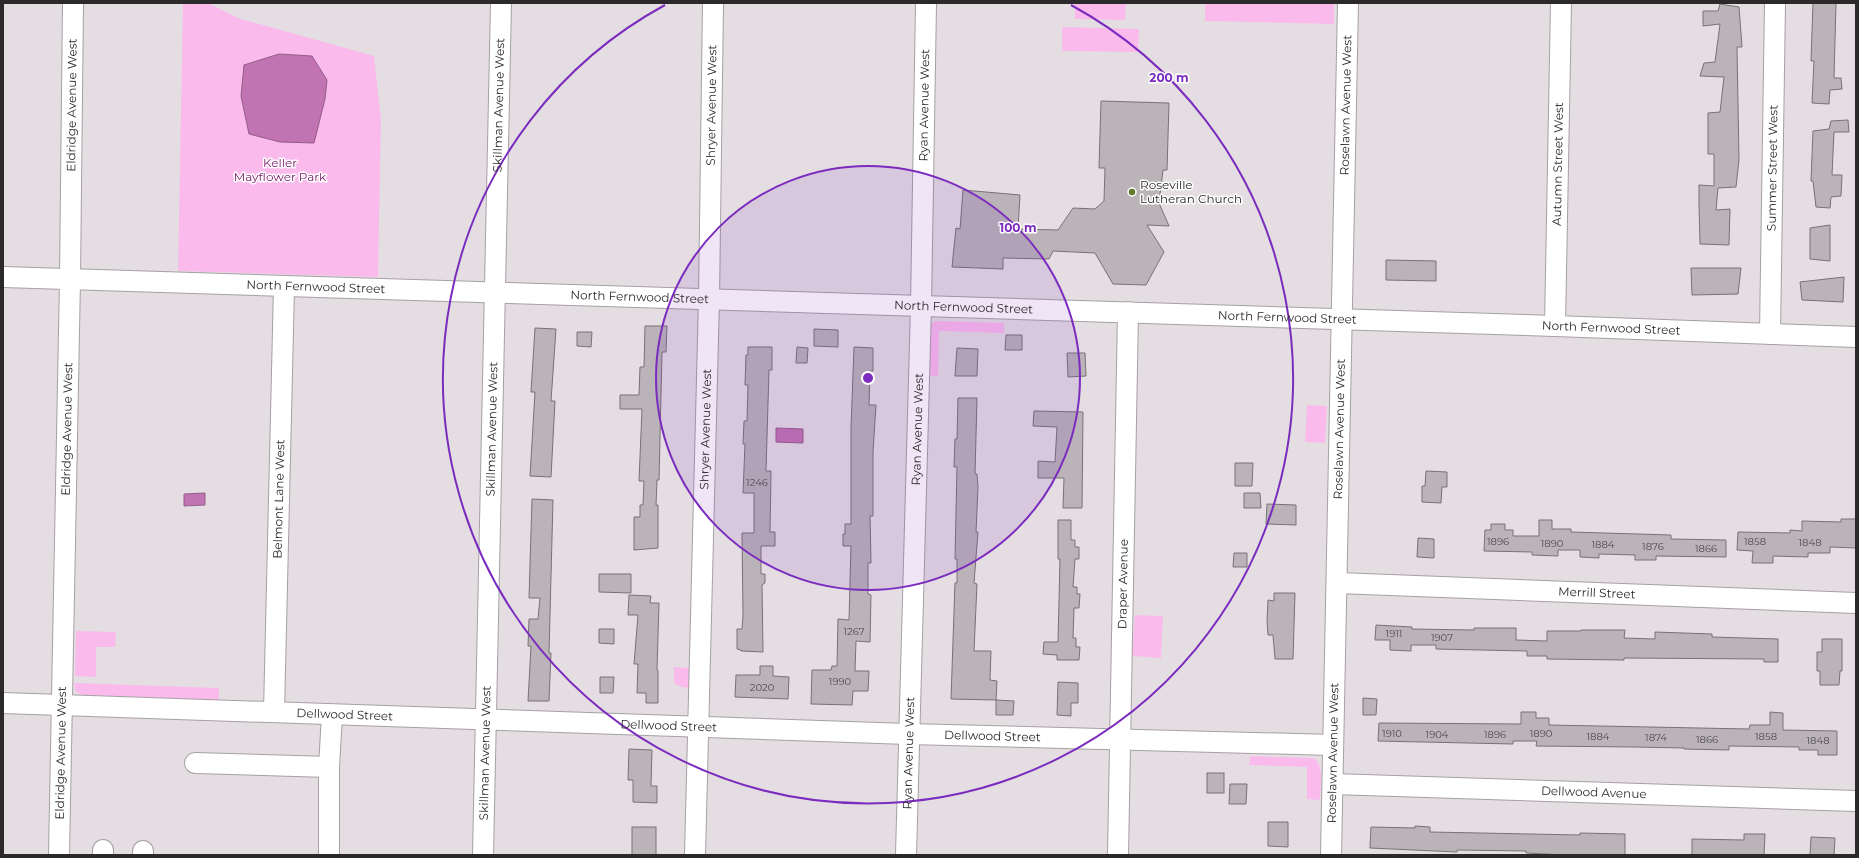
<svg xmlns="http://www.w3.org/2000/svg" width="1859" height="858" font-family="Montserrat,sans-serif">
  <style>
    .green { fill: #fabbec }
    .water { fill: #c173b2; stroke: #945d89 }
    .building { fill: #bab3b8; stroke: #787276 }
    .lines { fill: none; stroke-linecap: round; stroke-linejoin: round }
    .minor-casing { stroke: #a6a0a5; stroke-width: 22 }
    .minor { stroke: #fff; stroke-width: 20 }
    .ring { fill: none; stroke: #7b2cbf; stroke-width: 2 }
    .poi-dot { fill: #627b2d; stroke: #fff; stroke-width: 1.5 }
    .labels { text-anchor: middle; stroke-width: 3; stroke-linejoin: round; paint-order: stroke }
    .number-label { font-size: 10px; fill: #4f4c4e }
    .street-label { font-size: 12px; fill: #2b292a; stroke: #fff }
    .park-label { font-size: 12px; fill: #77186a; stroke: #fff }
    .poi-label { font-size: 12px; fill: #2b292a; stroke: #fff; text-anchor: start }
    .centre { fill: #7b2cbf; stroke: #fff; stroke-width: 2 }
    .ring-label { font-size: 12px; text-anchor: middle; font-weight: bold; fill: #7b2cbf; stroke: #fff; stroke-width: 3; stroke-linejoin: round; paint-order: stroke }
  </style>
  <rect width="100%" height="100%" fill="#e4dee2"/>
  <g class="green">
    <path d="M183 3H208L238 18 374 56 381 119 378 277 178 271Z"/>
    <path d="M1075 3H1126L1125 20 1075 19Z"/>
    <path d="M1205 3H1334V24L1205 21Z"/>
    <path d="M1062 27 1139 29 1138 52 1062 51Z"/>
    <path d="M935 321 1004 323V333L939 331 938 376H927L931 324Z"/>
    <path d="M1307 405 1327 406 1325 443 1305 442Z"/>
    <path d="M1135 615 1163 616 1161 658 1132 656Z"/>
    <path d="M76 631 116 632 115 647H96V677L75 676Z"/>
    <path d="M674 667 690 668 689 688 681 687 674 683Z"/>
    <path d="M74 683 219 688V700L83 695 76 692Z"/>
    <path d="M1250 756 1314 758C1325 766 1320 786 1320 800L1307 799V767L1249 765Z"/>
  </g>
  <g class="water">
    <path d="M279 54 312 56 327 80 325 99 314 143 280 142 249 134 241 96 244 65Z"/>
    <path d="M776 428 803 429V443L776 442Z"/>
    <path d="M205 493V505L184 506V494Z"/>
  </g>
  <g class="building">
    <path d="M1813 3H1836L1834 78H1841L1842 89 1830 90 1829 104 1812 103 1814 61H1811Z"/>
    <path d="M1720 4 1739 7 1742 47H1737L1739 160 1736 187 1718 188 1716 210 1730 209 1729 245 1700 244 1699 204V185L1714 186V154H1708V113L1720 112 1724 77 1700 76 1704 63 1715 62 1720 24 1703 26V11H1718Z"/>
    <path d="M1101 101 1169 103 1167 170H1163L1159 203 1169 226 1147 225 1164 252 1146 285 1113 284 1095 253 1053 251 1049 259 1003 258V269L952 267 956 228 960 229 963 190 1020 195 1018 229 1058 230 1073 208 1095 209 1104 201 1105 168H1099Z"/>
    <path d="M1848 120 1849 132H1834L1832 175H1842L1841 196 1831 197 1830 208 1816 207 1813 181H1811L1813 131 1829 129 1831 121Z"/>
    <path d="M1830 225V261L1810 259V228Z"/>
    <path d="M1386 260 1436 261V281L1386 280Z"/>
    <path d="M1691 268H1741L1738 294 1692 295Z"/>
    <path d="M1844 277 1843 302 1802 300 1800 282Z"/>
    <path d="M645 326H667L666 352H662L659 480H657L656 505H658V548L634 550V517H640V505H643L644 481H639L642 409H620V395H639L640 367H644Z"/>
    <path d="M535 328 556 329 551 401H555L551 477 530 476 535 392H531Z"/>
    <path d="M814 329 838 330V347L814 346Z"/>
    <path d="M577 332H592L591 347 577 346Z"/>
    <path d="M1006 335H1022V350H1005Z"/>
    <path d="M748 347H772V370H769L766 471H771L770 532H775V546H761V574H765V583L762 585 763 652 741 651V650L737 649V629H742L743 616 742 533H754V493H743L745 444H743L744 421H747L748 385H745L746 355H748Z"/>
    <path d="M797 347 808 348 807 363H796Z"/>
    <path d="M854 347 873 348V371H870L869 405H876L873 452V516H870L871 563H868V594L871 595 870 642 856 641 855 671H869L868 691H853L852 705 811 704 812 670H831L832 666H837L838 619 849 620 851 546H843V534H845V524H851V428Z"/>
    <path d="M957 348 978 349 977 376H955Z"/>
    <path d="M1067 353H1085L1086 376 1068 377Z"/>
    <path d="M958 398H977L975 474H977L978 487 976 532H978L974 583 977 584 974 651H991L990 680 997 681 996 700 1014 701 1013 715H996V700L951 699 955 583H957V559H955L957 467H954L955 439H957Z"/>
    <path d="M1034 411 1083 412 1082 508H1063L1064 478H1038V461L1055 462 1057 427 1033 426Z"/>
    <path d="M1235 463H1253L1252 486H1235Z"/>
    <path d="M1426 471 1447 472V487H1442L1441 503 1422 502V486H1425Z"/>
    <path d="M1244 493H1260L1261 508H1244Z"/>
    <path d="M532 499 553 500 549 653H551L549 701H528L531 646H528L529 619H538L540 598H529Z"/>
    <path d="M1267 504 1296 505V525L1266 524Z"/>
    <path d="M1841 519H1856V548L1830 547V553H1808V557L1773 556V563H1752L1753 551 1737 550 1738 532 1790 533V530L1802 531V521L1841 522Z"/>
    <path d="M1058 520H1071V540H1075V547H1079V559H1075L1073 587H1077V594H1080L1079 608H1074L1073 638H1076V647H1080L1079 660H1057V655L1043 654 1044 642H1058L1060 559H1058Z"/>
    <path d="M1539 520H1552V529H1571V532L1671 535V539L1726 540V557L1656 556V560H1635V555L1599 554V558L1580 557V550H1558V556L1532 555V552L1484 551 1485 530H1491V524H1505V530H1513V536H1539Z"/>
    <path d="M1418 538 1434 539V558L1417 557Z"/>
    <path d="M1234 553H1247V567H1233Z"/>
    <path d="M599 574H631V593L599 592Z"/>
    <path d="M1274 593H1295L1293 659H1275L1273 635H1268L1267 621 1268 600 1274 601Z"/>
    <path d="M629 595 651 596 650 603H659L657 670H658V703H646V693H637L638 664H634L638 615H628Z"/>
    <path d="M1376 625 1412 627V629L1474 630V628H1516V640L1547 641V631H1581V630H1625L1624 638 1655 639V632L1712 634V637L1778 639V662H1764V659L1624 658V660L1547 659V656H1527V651L1436 649V645H1411V651L1390 650V640H1375Z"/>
    <path d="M599 629H614V644L599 643Z"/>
    <path d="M1822 639H1842V671H1840L1839 685H1820V671H1817V652H1822Z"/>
    <path d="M760 666H773V676L789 677 788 699 735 697 736 675H760Z"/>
    <path d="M600 677H614L613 693H600Z"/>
    <path d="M1058 682 1078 683V703H1071V716L1057 715Z"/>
    <path d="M1363 698 1377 699 1376 715H1363Z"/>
    <path d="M1521 712H1536V718H1549V725L1749 729 1750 725H1770V712L1783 713V730L1837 731V755H1818V750H1799V747L1729 746V750L1684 749V748L1634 747 1536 746 1537 741H1513V744L1378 741 1379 723 1521 724Z"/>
    <path d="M629 749 652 750 651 786H657V803L633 802V780H628Z"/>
    <rect x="1207" y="773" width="17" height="20"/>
    <path d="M1230 784H1247L1246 804H1229Z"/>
    <path d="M1268 822H1288V847L1268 846Z"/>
    <path d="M1415 826 1430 827V832L1580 835V833L1625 834V855H1566L1526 853V851L1457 850V852L1370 848 1371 827 1415 828Z"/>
    <rect x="632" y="827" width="24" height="28"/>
    <path d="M1744 834H1765L1764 855H1692V839L1744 840Z"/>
    <path d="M1811 837 1835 838 1834 855H1810Z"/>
  </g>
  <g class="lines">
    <defs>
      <g id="minor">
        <path id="s1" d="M3 277 1555 326 1856 337"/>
        <path id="s2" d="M1555 326 1561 3"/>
        <path id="s3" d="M1770 334 1775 3"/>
        <path id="s4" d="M1338 583 1856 603"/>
        <path id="s5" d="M3 703 908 734 1333 745"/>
        <path id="s6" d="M274 712 284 287"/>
        <path d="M195 763 329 767"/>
        <path id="s7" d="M1333 784 1856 801"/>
        <path id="s8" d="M59 855 70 279 73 3"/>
        <path d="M103 855V850"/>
        <path d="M143 855V851"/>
        <path d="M329 855V767L332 715"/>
        <path id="s9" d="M483 855 501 3"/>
        <path id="s10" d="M695 855 709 299 713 3"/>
        <path id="s11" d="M906 855 921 306 926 3"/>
        <path id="s12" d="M1118 855 1128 312"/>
        <path id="s13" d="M1331 855 1348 3"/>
      </g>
    </defs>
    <use href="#minor" class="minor-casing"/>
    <use href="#minor" class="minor"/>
  </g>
  <circle cx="868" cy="378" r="212" fill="#7b2cbf" fill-opacity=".12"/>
  <g class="ring">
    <circle cx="868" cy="378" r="212"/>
    <path d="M1071 5A425 425 0 1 1 665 5"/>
  </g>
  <circle class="poi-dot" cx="1132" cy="192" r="4"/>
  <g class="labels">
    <g class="number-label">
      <text x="757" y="486">1246</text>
      <text x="1498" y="545">1896</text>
      <text x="1755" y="545">1858</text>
      <text x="1810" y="546">1848</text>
      <text x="1552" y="547">1890</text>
      <text x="1603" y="548">1884</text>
      <text x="1653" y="550">1876</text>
      <text x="1706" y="552">1866</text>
      <text x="854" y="635">1267</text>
      <text x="1394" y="637">1911</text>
      <text x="1442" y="641">1907</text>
      <text x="840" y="685">1990</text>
      <text x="762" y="691">2020</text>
      <text x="1392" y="737">1910</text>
      <text x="1541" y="737">1890</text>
      <text x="1437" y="738">1904</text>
      <text x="1495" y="738">1896</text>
      <text x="1598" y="740">1884</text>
      <text x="1766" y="740">1858</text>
      <text x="1656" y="741">1874</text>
      <text x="1707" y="743">1866</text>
      <text x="1818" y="744">1848</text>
    </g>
    <g class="street-label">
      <text dy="4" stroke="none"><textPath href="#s8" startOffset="750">Eldridge Avenue West</textPath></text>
      <text dy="4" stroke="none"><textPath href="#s9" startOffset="750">Skillman Avenue West</textPath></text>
      <text dy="4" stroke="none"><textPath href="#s10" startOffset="750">Shryer Avenue West</textPath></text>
      <text dy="4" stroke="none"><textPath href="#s11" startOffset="750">Ryan Avenue West</textPath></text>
      <text dy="4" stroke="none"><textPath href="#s13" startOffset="750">Roselawn Avenue West</textPath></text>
      <text dy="4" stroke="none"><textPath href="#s2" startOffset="162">Autumn Street West</textPath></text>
      <text dy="4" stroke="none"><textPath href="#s3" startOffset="166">Summer Street West</textPath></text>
      <text dy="4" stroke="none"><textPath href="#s1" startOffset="313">North Fernwood Street</textPath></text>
      <text dy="4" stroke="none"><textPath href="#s1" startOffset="637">North Fernwood Street</textPath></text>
      <text dy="4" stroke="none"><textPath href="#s1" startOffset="961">North Fernwood Street</textPath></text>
      <text dy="4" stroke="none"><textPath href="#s1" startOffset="1285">North Fernwood Street</textPath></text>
      <text dy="4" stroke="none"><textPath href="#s1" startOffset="1609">North Fernwood Street</textPath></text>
      <text dy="4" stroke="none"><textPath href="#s8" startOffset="426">Eldridge Avenue West</textPath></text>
      <text dy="4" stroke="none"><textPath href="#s9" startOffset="426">Skillman Avenue West</textPath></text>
      <text dy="4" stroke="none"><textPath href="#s10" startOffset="426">Shryer Avenue West</textPath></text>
      <text dy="4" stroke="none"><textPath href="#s11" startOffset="426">Ryan Avenue West</textPath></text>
      <text dy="4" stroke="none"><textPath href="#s13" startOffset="426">Roselawn Avenue West</textPath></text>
      <text dy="4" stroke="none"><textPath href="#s6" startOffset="213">Belmont Lane West</textPath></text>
      <text dy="4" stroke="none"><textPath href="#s12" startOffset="271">Draper Avenue</textPath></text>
      <text dy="4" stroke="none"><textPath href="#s4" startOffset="259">Merrill Street</textPath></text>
      <text dy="4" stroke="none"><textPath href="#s5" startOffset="342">Dellwood Street</textPath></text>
      <text dy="4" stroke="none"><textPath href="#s5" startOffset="666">Dellwood Street</textPath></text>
      <text dy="4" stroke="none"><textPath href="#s5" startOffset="990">Dellwood Street</textPath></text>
      <text dy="4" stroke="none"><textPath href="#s8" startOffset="102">Eldridge Avenue West</textPath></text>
      <text dy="4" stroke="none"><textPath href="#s9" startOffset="102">Skillman Avenue West</textPath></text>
      <text dy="4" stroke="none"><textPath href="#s11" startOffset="102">Ryan Avenue West</textPath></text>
      <text dy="4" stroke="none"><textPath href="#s13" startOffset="102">Roselawn Avenue West</textPath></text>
      <text dy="4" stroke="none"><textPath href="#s7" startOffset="261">Dellwood Avenue</textPath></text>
    </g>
    <g class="park-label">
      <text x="280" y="167">Keller<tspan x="280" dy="14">Mayflower Park</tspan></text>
    </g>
    <g class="poi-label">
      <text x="1140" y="189">Roseville<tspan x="1140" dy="14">Lutheran Church</tspan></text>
    </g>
  </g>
  <circle cx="868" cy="378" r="6" class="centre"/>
  <g class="ring-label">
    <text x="1169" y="82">200 m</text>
    <text x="1018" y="232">100 m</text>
  </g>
  <rect width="1859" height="858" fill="none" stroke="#2b292a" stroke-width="8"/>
</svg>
